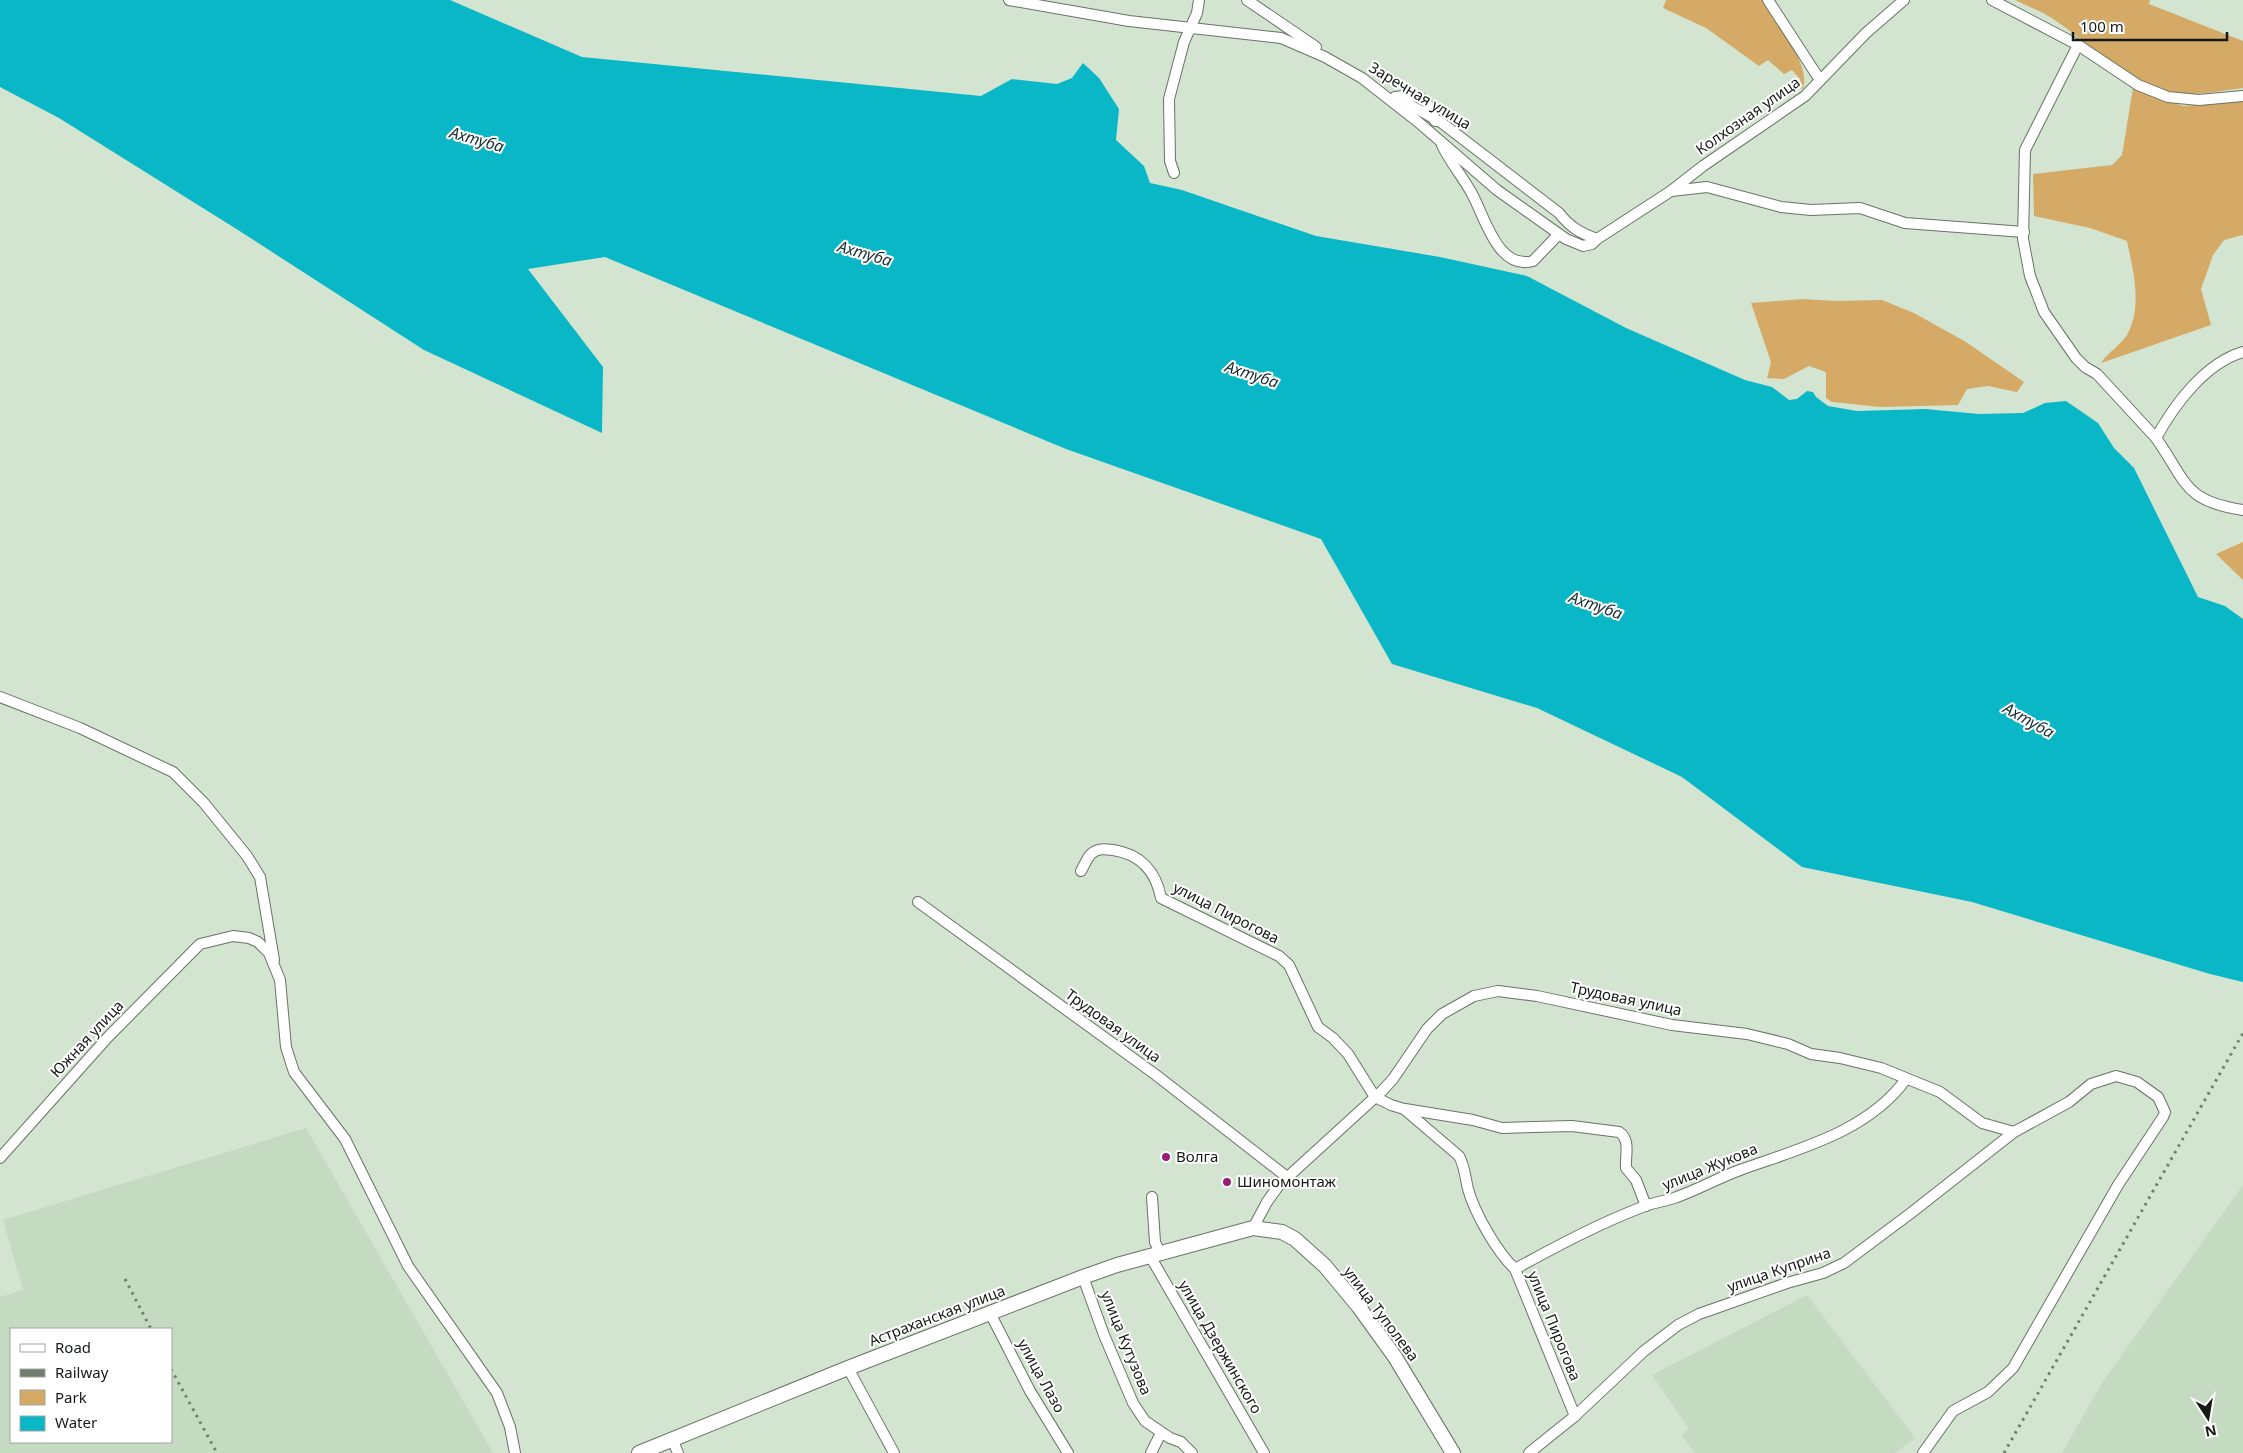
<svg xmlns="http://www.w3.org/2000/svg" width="2243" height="1453" font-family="'Noto Sans',sans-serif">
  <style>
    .built { fill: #c4dac1; fill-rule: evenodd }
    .green { fill: #d4aa66 }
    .water { fill: #0ab7c7 }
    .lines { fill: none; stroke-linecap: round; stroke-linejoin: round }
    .minor-casing { stroke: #667564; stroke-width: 12 }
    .secondary-casing { stroke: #667564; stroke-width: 16 }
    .minor { stroke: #fff; stroke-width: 10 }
    .secondary { stroke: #fff; stroke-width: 14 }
    .rail { stroke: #717d6f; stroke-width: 3; stroke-dasharray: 2.5 5; stroke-linecap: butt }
    .poi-dot { fill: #981e77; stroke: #fff; stroke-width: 2 }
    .labels { text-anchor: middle; stroke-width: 4; stroke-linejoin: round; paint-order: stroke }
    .street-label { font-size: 15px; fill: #151b14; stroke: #fff }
    .poi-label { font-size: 15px; fill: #151b14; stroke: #fff; text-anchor: start }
    .water-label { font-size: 16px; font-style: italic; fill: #172f32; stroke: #fff }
  </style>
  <rect width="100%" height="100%" fill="#d3e4d0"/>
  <g class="built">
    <path d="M306 1128 493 1453H0V1297L23 1290 3 1220ZM171 1329V1442H11V1329Z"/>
    <path d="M2243 1185V1453H2062L2102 1383Z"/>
    <path d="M1807 1295 1915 1438 1895 1453H1695L1681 1435 1689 1429 1652 1375Z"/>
  </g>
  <g class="green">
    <path d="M1666 0H1763C1775 19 1814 69 1802 90L1800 79 1792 70 1784 74 1768 60 1759 66 1706 28 1663 8Z"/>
    <path d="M2015 0H2150L2149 4 2243 41V88C2219 91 2194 97 2170 92 2125 82 2093 46 2056 21 2044 12 2029 7 2015 0Z"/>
    <path d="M2133 88 2183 106 2243 101V235L2224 240 2213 255 2201 289 2211 325 2101 363C2108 352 2121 345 2127 335 2143 306 2133 271 2127 241L2090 228 2034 216 2033 174 2112 165 2122 155Z"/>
    <path d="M1802 299 1836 301 1882 300 1914 313 1966 342 2024 382 2017 392 1988 386 1967 389 1958 405 1880 407 1832 402 1826 398V372L1809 366 1784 379 1767 378 1771 362 1751 303Z"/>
    <path d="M2243 542V580L2216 554Z"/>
  </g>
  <path class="water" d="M0 0H450L582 57 981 96 1012 79 1057 84 1072 78 1083 63 1099 78 1119 109 1116 140 1144 166 1150 183 1182 190 1316 236 1440 257 1527 276 1626 328 1745 380 1772 387 1789 400 1797 399 1807 391 1813 392 1816 397 1828 406 1857 411 1925 409 1979 414 2023 413 2045 403 2066 401 2098 423 2114 448 2134 468 2198 597 2225 606 2243 619V982L2210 974 1972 902 1802 867 1682 777 1537 708 1392 664 1321 539 1066 449 605 257 528 269 603 367 602 433 424 350 238 230 59 118 0 87Z"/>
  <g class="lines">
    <defs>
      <g id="minor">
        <path d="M1009 0 1129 21 1281 38 1325 57 1362 78 1417 121 1497 190 1566 239 1583 246 1592 244 1597 239 1671 191 1703 166 1805 96 1866 33 1904 0"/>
        <path d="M1247 0 1316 47"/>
        <path d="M1768 0 1820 80"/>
        <path d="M1992 0 2078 45 2138 85 2168 97 2199 100 2243 96"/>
        <path d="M2078 45 2025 150 2023 239 2030 276 2044 312 2076 358 2085 367 2097 374 2156 438"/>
        <path d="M1395 97C1419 94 1428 96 1435 121"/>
        <path d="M1396 97 1442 123 1559 213C1570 227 1580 233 1597 239"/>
        <path d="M1442 145C1450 162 1462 176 1471 192 1484 214 1497 271 1533 261L1559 234"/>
        <path d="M1174 173 1170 161 1169 99 1184 42 1197 13 1199 0"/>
        <path d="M1671 191 1707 187 1781 207 1811 210 1860 208 1905 223 2024 232"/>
        <path d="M2243 352C2205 363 2174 405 2156 438 2187 482 2183 501 2243 510"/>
        <path d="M0 697 80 728 173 772 204 803 247 856 260 877 274 960"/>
        <path d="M1081 871C1084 866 1087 858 1091 854 1097 848 1105 849 1113 850 1140 854 1156 871 1161 898L1279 956 1289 965 1318 1027 1333 1038 1348 1054 1375 1097 1391 1105 1404 1109 1459 1156C1465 1167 1465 1177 1468 1189 1475 1214 1497 1252 1515 1269L1575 1416"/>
        <path d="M918 902 1156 1075 1287 1177"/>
        <path d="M1405 1109 1473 1120 1502 1128 1572 1126 1619 1132C1631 1140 1625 1155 1626 1168L1636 1180 1646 1206"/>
        <path d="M0 1158 108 1037 200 944 233 936 249 938 258 942 269 953 280 980 286 1047 294 1072 345 1139 408 1266 497 1393 510 1427 515 1453"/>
        <path d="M1152 1197 1155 1242 1160 1253"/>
        <path d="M1253 1228 1267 1202 1279 1185 1382 1091 1393 1079 1427 1029 1442 1014 1474 996 1498 991 1537 996 1672 1025 1747 1034 1788 1044 1811 1054 1840 1058 1881 1068 1940 1092 1982 1123 2014 1132"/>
        <path d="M1150 1256 1264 1453"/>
        <path d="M1515 1269C1557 1246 1600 1223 1645 1206 1655 1202 1667 1201 1677 1197 1699 1189 1718 1178 1740 1170 1798 1149 1868 1132 1906 1079"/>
        <path d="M1083 1277 1104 1335 1133 1403 1145 1421 1170 1438 1181 1442 1192 1453"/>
        <path d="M990 1313 1030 1391 1068 1453"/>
        <path d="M848 1368 894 1453"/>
        <path d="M672 1439 678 1453"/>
        <path d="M1151 1453 1161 1433"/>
        <path d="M1529 1453 1575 1416 1644 1351 1678 1325 1699 1314 1787 1283 1823 1273 1844 1263 1911 1213 2014 1132 2069 1102 2091 1084 2116 1076 2137 1082 2158 1097 2165 1112 2163 1117 2118 1185 2013 1368 1988 1392 1953 1411 1923 1453"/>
      </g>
      <path id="secondary" d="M639 1453 848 1368 1083 1277 1117 1265 1253 1228 1282 1232 1295 1239 1325 1266 1359 1307 1395 1357 1453 1453"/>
    </defs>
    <use href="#minor" class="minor-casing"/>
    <use href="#secondary" class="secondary-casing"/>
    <use href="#minor" class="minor"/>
    <use href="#secondary" class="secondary"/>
    <g class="rail">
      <path d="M125 1279 151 1329"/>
      <path d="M171 1369 217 1453"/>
      <path d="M2004 1453 2243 1033"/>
    </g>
  </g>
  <g class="poi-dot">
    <circle cx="1166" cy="1157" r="5"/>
    <circle cx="1227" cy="1182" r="5"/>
  </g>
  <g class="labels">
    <g class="street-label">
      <text transform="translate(1420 96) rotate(31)" y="5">Заречная улица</text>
      <text transform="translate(1748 116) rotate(-35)" y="5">Колхозная улица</text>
      <text transform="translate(1226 913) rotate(27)" y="5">улица Пирогова</text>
      <text transform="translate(1626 999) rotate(12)" y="5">Трудовая улица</text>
      <text transform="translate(1113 1026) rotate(36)" y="5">Трудовая улица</text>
      <text transform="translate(87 1039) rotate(-47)" y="5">Южная улица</text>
      <text transform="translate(1710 1167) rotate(-22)" y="5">улица Жукова</text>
      <text transform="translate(1779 1270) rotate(-19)" y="5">улица Куприна</text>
      <text transform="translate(1381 1314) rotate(53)" y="5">улица Туполева</text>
      <text transform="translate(937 1316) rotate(-21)" y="5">Астраханская улица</text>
      <text transform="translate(1554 1326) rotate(68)" y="5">улица Пирогова</text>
      <text transform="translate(1126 1343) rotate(68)" y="5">улица Кутузова</text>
      <text transform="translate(1220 1347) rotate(60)" y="5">улица Дзержинского</text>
      <text transform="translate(1041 1376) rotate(61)" y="5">улица Лазо</text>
    </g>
    <g class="poi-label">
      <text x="1176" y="1162">Волга</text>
      <text x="1237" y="1187">Шиномонтаж</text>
    </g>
    <g class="water-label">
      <text transform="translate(477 139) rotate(16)" y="6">Ахтуба</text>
      <text transform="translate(865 253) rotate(16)" y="6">Ахтуба</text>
      <text transform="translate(1252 374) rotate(18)" y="6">Ахтуба</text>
      <text transform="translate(1596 605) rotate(19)" y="6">Ахтуба</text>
      <text transform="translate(2029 720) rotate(29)" y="6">Ахтуба</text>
    </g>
  </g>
  <rect x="10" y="1328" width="162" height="115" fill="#ffffff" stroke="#a1a4a1"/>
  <rect x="20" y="1344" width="25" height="8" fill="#ffffff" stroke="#a1a4a1"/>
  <text x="55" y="1353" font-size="15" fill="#151b14">Road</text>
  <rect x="20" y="1369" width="25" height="8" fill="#717d6f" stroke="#a1a4a1"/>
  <text x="55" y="1378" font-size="15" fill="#151b14">Railway</text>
  <rect x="20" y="1390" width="25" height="15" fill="#d4aa66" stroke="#a1a4a1"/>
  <text x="55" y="1403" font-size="15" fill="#151b14">Park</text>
  <rect x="20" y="1416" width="25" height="15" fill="#0ab7c7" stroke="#a1a4a1"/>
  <text x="55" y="1428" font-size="15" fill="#151b14">Water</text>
  <g transform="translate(2208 1418) rotate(168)" stroke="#ffffff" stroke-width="4" paint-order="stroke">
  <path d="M0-4L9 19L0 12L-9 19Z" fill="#151b14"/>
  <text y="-8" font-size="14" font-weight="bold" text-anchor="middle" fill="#151b14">N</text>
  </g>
  <path d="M2073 32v8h154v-8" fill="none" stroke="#151b14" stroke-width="2.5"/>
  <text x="2080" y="32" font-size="15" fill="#151b14" stroke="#ffffff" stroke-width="4" paint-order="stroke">100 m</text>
</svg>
